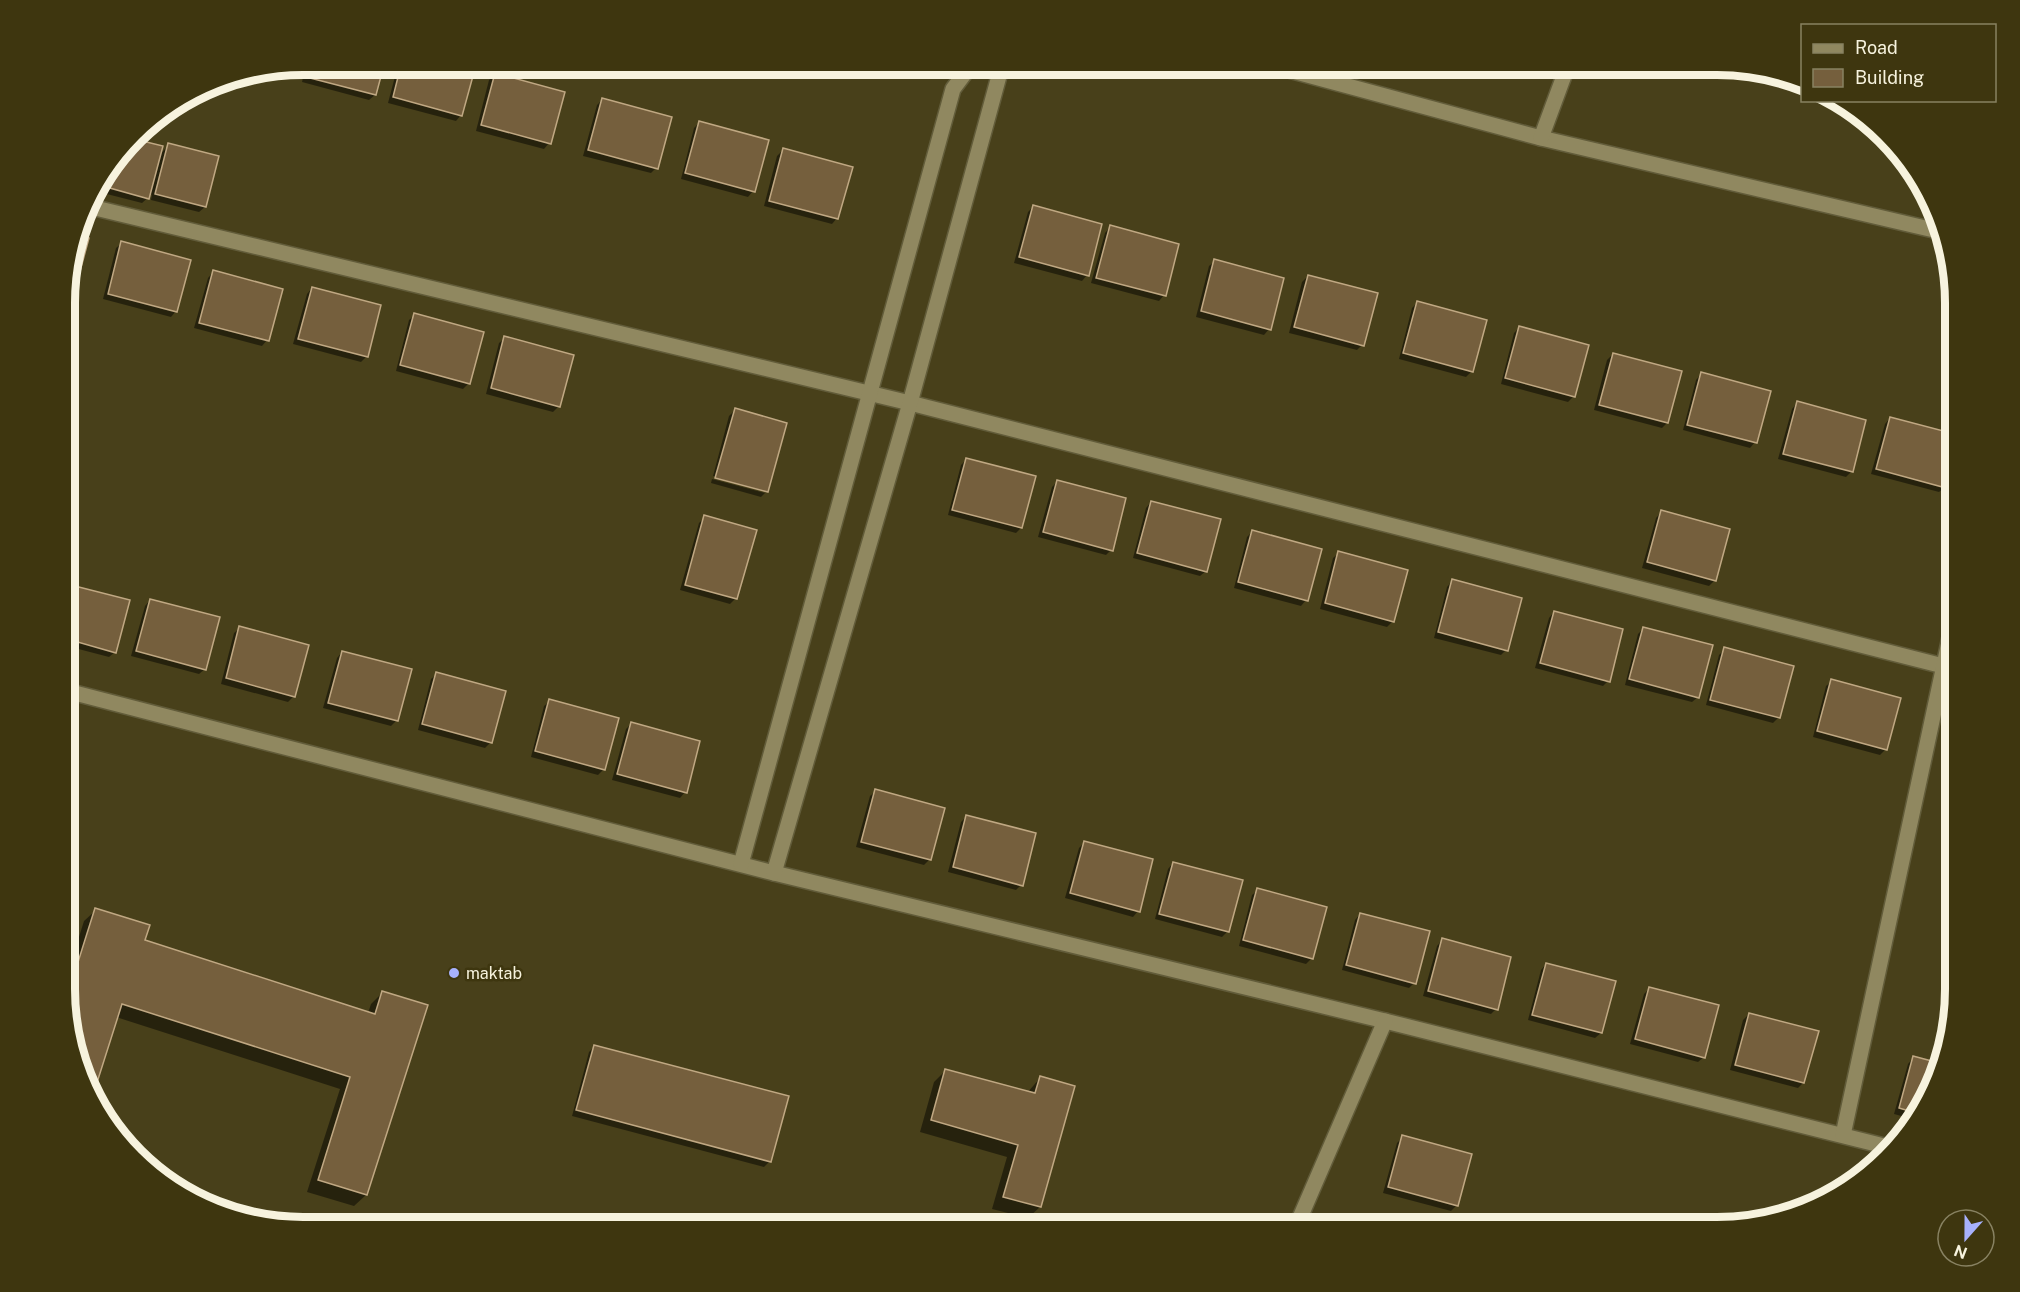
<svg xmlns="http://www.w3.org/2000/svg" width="2020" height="1292" font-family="'Public Sans',sans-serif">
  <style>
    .shadow { fill: #0007 }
    .building { fill: #755f3d; stroke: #c0a883; stroke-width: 1.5 }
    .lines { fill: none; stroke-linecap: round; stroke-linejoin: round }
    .street-casing { stroke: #625c3a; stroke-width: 18 }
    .street { stroke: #908860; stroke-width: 15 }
    .poi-dot { fill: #a7b1fc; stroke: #3e360f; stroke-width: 2 }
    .labels { text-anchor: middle; stroke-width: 5; stroke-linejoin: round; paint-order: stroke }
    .poi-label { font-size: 16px; fill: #f7f3de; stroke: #3e360f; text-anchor: start }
    .rim { fill: none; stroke: #f7f3de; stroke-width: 8 }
  </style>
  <rect width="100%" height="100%" fill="#48401a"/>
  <g class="shadow">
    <path d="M306 65H383L375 95 369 100 302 82Z"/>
    <path d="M398 65H474L461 115 456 121 388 103Z"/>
    <path d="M495 75 549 143 544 149 476 131 489 80Z"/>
    <path d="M602 100 656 168 651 173 583 156 597 105Z"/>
    <path d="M699 123 753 191 748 197 681 179 694 128Z"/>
    <path d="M133 140 160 154 169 145 205 207 199 212 151 200 152 194 142 203 95 191Z"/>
    <path d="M783 150 837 218 832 224 764 206 777 156Z"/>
    <path d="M1033 207 1087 275 1082 281 1014 263 1028 212Z"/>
    <path d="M1110 227 1164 295 1159 301 1091 283 1105 233Z"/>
    <path d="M77 237 87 239 74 290 68 295H67V273Z"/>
    <path d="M122 243 176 311 171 317 103 299 116 248Z"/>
    <path d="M1215 261 1269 329 1264 335 1196 317 1209 266Z"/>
    <path d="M213 272 267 340 262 346 194 328 208 278Z"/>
    <path d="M1308 276 1362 345 1357 350 1289 333 1302 282Z"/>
    <path d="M312 288 379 306 366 357 361 362 293 344 307 294Z"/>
    <path d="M1417 303 1472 371 1466 377 1399 359 1412 308Z"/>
    <path d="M415 315 469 383 463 389 396 371 409 320Z"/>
    <path d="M1519 328 1574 396 1568 402 1501 384 1514 333Z"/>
    <path d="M505 338 559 406 553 412 486 394 499 343Z"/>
    <path d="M1613 354 1667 423 1662 428 1594 410 1607 360Z"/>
    <path d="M1701 374 1755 442 1750 448 1683 430 1696 380Z"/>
    <path d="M1797 403 1851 472 1846 477 1778 459 1792 409Z"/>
    <path d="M735 410 766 491 765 493V490L713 476 729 416Z"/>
    <path d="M1890 418 1955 436V447L1945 487 1939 492 1871 474 1885 424Z"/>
    <path d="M967 459 1021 528 1016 533 948 515 961 465Z"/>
    <path d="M712 479 765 493 761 497 711 483Z"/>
    <path d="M1057 482 1111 550 1106 555 1038 537 1052 487Z"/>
    <path d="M1151 502 1206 571 1200 576 1133 558 1146 508Z"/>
    <path d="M1661 512 1715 580 1709 586 1642 568 1656 518Z"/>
    <path d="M705 517 736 598 730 604 680 590 699 523Z"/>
    <path d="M1252 532 1306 600 1301 606 1234 588 1247 537Z"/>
    <path d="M1339 553 1393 621 1387 627 1320 609 1333 558Z"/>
    <path d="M1452 581 1506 650 1501 655 1434 638 1447 587Z"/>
    <path d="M67 585 128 601 115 652 109 657 67 646Z"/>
    <path d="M150 600 205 669 199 674 131 656 145 606Z"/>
    <path d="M1554 612 1608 681 1603 686 1535 668 1549 618Z"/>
    <path d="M240 628 294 696 288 702 221 684 234 633Z"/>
    <path d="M1644 628 1698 697 1692 702 1625 685 1638 634Z"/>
    <path d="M1725 649 1779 717 1773 723 1706 705 1719 655Z"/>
    <path d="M342 652 410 670 396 721 391 726 323 708 337 658Z"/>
    <path d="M437 674 491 742 485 748 418 730 431 679Z"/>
    <path d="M1832 681 1886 749 1880 755 1813 737 1826 686Z"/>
    <path d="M550 701 604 769 598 775 531 757 544 706Z"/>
    <path d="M631 724 685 792 680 798 612 780 626 729Z"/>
    <path d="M876 791 929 860 924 865 856 847 870 796Z"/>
    <path d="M967 816 1021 885 1016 890 948 872 961 822Z"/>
    <path d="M1084 843 1138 911 1133 917 1065 898 1079 848Z"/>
    <path d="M1173 863 1227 932 1222 937 1155 919 1168 869Z"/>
    <path d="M1258 890 1312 958 1306 964 1239 946 1252 895Z"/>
    <path d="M96 910 143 941 368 1013 371 1004 382 993 427 1006 366 1195 354 1206 307 1192 340 1089 116 1017 93 1090 67 1019V975L84 921Z"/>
    <path d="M1360 914 1414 983 1409 988 1342 970 1355 920Z"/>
    <path d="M1442 940 1496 1009 1491 1014 1423 996 1437 946Z"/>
    <path d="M1546 964 1601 1033 1595 1038 1528 1020 1541 970Z"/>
    <path d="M1650 988 1704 1057 1698 1062 1630 1044 1644 994Z"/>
    <path d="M1749 1014 1803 1083 1798 1088 1730 1070 1743 1020Z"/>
    <path d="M594 1047 770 1161 764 1167 572 1116 589 1052Z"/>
    <path d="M1913 1058 1943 1066 1916 1120 1894 1114 1908 1064Z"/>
    <path d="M946 1070 1027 1093 1040 1078V1207L1028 1218 992 1209 1007 1157 920 1132 934 1082Z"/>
    <path d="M1403 1137 1470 1155 1456 1206 1451 1211 1383 1193 1397 1143Z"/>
  </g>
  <g class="building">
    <path d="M310 65H384L376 95 306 77Z"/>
    <path d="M401 65H476L462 116 393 97Z"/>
    <path d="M495 73 565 92 551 144 481 125Z"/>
    <path d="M602 98 672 117 658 169 588 150Z"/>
    <path d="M699 121 769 140 755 192 685 173Z"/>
    <path d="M134 139 163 146 149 199 99 185Z"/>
    <path d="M168 143 219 156 206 207 155 194Z"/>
    <path d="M783 148 853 167 838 219 769 201Z"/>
    <path d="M1033 205 1102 224 1089 276 1019 257Z"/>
    <path d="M1110 225 1179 244 1166 296 1096 278Z"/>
    <path d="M78 235 89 238 75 290 67 288V273Z"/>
    <path d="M121 241 191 260 177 312 108 294Z"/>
    <path d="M1214 259 1284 278 1271 330 1201 311Z"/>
    <path d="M213 270 283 289 269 341 199 323Z"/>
    <path d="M1308 275 1378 293 1364 346 1294 327Z"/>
    <path d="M312 287 381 305 368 357 298 339Z"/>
    <path d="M1417 301 1487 320 1473 372 1403 353Z"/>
    <path d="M414 313 484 332 470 384 400 365Z"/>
    <path d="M1519 326 1589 345 1575 397 1505 378Z"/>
    <path d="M504 336 574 355 560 407 491 388Z"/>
    <path d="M1613 353 1682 371 1668 423 1599 405Z"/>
    <path d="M1701 372 1771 391 1757 443 1687 425Z"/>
    <path d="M1797 401 1866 420 1853 472 1783 454Z"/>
    <path d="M735 408 787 423 768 492 715 478Z"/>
    <path d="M1890 417 1955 434V453L1946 488 1876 469Z"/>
    <path d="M966 458 1036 476 1022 528 952 510Z"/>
    <path d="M1057 480 1126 498 1113 551 1043 532Z"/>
    <path d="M1151 501 1221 519 1207 572 1137 553Z"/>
    <path d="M1661 510 1730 529 1716 581 1647 562Z"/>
    <path d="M704 515 757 530 737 599 685 585Z"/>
    <path d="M1252 530 1322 549 1308 601 1238 582Z"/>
    <path d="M1338 551 1408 570 1394 622 1325 603Z"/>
    <path d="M1452 579 1522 598 1508 651 1438 632Z"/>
    <path d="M67 584 130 600 116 653 67 639Z"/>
    <path d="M150 599 220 617 206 670 136 651Z"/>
    <path d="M1554 611 1623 629 1610 682 1540 663Z"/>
    <path d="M239 626 309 645 295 697 226 678Z"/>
    <path d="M1643 627 1713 645 1699 698 1629 679Z"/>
    <path d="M1724 647 1794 666 1780 718 1710 700Z"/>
    <path d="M342 651 412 669 398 721 328 703Z"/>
    <path d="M436 672 506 691 492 743 422 724Z"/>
    <path d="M1831 679 1901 698 1887 750 1817 731Z"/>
    <path d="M549 699 619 718 605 770 535 751Z"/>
    <path d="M631 722 700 741 687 793 617 774Z"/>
    <path d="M875 789 945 808 931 860 861 842Z"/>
    <path d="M966 815 1036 833 1023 886 953 867Z"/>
    <path d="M1084 841 1153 859 1140 912 1070 893Z"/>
    <path d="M1173 862 1243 880 1229 932 1159 914Z"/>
    <path d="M1257 888 1327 907 1313 959 1243 940Z"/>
    <path d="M95 908 150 925 145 940 375 1014 382 991 428 1005 367 1195 318 1180 350 1077 122 1004 94 1092 67 1019V997Z"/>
    <path d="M1360 913 1430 931 1416 984 1346 965Z"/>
    <path d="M1442 938 1511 957 1498 1010 1428 991Z"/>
    <path d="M1546 963 1616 981 1602 1033 1532 1015Z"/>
    <path d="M1649 987 1719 1005 1705 1058 1635 1039Z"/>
    <path d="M1749 1013 1819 1031 1804 1083 1735 1065Z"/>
    <path d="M594 1045 789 1096 771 1162 576 1110Z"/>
    <path d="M1913 1056 1943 1064 1919 1114 1899 1108Z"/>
    <path d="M945 1069 1035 1093 1040 1076 1075 1086 1041 1207 1003 1197 1018 1145 931 1120Z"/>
    <path d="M1402 1135 1472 1154 1458 1206 1388 1187Z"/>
  </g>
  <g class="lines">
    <defs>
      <g id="street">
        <path d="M1270 65 1541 138 1938 231"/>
        <path d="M1541 138 1568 65"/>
        <path d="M87 206 910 403 1955 669"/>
        <path d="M67 691 774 873 1385 1021 1888 1147"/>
        <path d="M741 864 953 89 971 65"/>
        <path d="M774 873 910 403 1002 65"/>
        <path d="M1843 1135 1955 614"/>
        <path d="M1296 1227 1385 1021"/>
      </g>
    </defs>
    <use href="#street" class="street-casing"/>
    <use href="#street" class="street"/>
  </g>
  <circle class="poi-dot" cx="454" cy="973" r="6"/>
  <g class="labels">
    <g class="poi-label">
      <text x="466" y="979">maktab</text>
    </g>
  </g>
  <path d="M0 0H2020V1292H0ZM303 75H1717A228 228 0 0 1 1945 303V989A228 228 0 0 1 1717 1217H303A228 228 0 0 1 75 989V303A228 228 0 0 1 303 75Z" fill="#3e360f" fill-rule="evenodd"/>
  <path class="rim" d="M303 75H1717A228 228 0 0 1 1945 303V989A228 228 0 0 1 1717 1217H303A228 228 0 0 1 75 989V303A228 228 0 0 1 303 75Z"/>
  <rect x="1801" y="24" width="195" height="78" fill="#3e360f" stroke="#888262" stroke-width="1.5"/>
  <rect x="1813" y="44" width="30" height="9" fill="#908860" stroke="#888262" stroke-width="1.5"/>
  <text x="1855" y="54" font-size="18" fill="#f7f3de">Road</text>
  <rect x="1813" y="69" width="30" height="18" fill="#755f3d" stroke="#888262" stroke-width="1.5"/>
  <text x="1855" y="84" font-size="18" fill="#f7f3de">Building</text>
  <g transform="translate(1966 1238) rotate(201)"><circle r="28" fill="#3e360f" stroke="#888262" stroke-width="1.5"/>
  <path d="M0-4.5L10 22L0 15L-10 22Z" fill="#a7b1fc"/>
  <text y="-9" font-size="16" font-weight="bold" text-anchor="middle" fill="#f7f3de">N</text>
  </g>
</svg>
